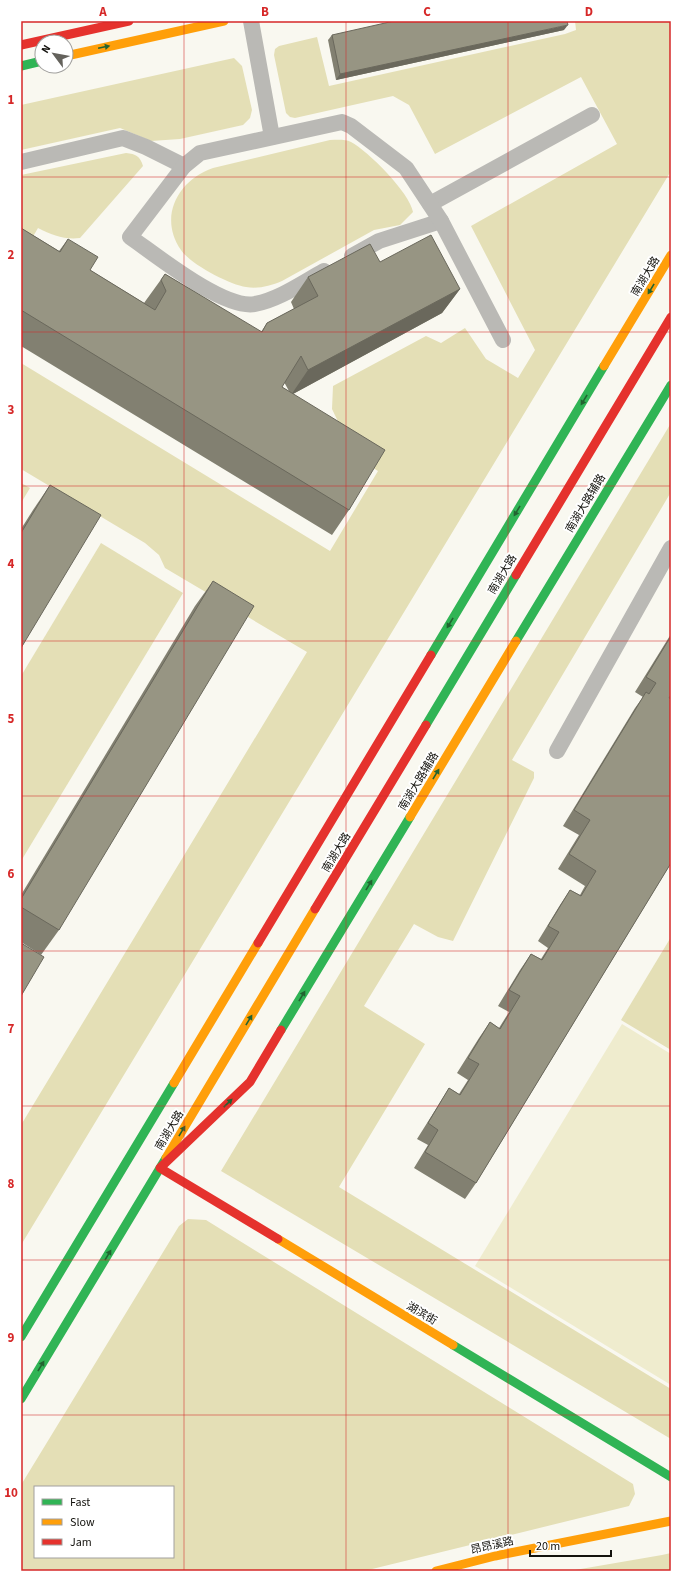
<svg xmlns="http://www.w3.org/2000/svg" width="692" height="1592" font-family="'Source Sans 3','Noto Sans SC',sans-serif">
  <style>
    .green { fill: #efecce }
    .forest { fill: #e4dfb6; fill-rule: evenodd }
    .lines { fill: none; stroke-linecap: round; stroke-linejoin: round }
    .lane { stroke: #bab9b5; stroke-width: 16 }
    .fast { stroke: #30b455; stroke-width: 9 }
    .slow { stroke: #ff9f0a; stroke-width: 9 }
    .jam { stroke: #e5322d; stroke-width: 9 }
    .wall { fill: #828071; fill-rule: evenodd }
    .shaded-wall { fill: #6a685c }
    .building { fill: #979583; stroke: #6a685c }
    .oneway { fill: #226331 }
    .grid { fill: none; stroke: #d62828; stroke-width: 1; stroke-opacity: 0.55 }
    .labels { text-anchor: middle; stroke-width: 4; stroke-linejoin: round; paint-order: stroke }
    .street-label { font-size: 11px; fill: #13120d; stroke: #fff }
    .neatline { fill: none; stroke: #d62828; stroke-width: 1.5 }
    .grid-label { font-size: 13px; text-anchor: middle; font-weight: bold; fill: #d62828 }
  </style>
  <rect width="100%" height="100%" fill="#f9f8f0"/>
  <path class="green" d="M622 1024 671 1054V1385L475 1266Z"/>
  <g class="forest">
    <path d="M575 21H671V171L21 1245V1125L307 652 165 568 159 555 145 543 21 469V363L330 551 378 471 355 457 332 409 333 386 426 336 441 343 465 328 486 359 518 378 535 350 471 226 617 144 581 77 435 154 409 105 393 96 295 118 290 117 286 113 274 55 275 49 279 46 317 37 329 86 565 34 576 30Z"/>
    <path d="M234 58 242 66 252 110 250 118 243 125 180 139 151 141 120 128 21 150V105Z"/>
    <path d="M330 140C337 140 345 139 351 142 368 151 410 193 413 212L400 225 374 230 282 281C270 286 259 289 246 287 230 285 190 264 181 250 158 217 178 180 213 168Z"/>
    <path d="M126 153C136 154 140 156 143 166L80 238C65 240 52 235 38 228L24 252 21 250V175Z"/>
    <path d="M671 423V492L512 760 534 772V778L453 941 438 937 414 924 364 1006 425 1044 339 1187 671 1389V1439L221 1171Z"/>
    <path d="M21 483 30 488 21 503Z"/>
    <path d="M101 543 183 593 21 861V676Z"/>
    <path d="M671 937V1050L621 1020Z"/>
    <path d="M188 1219 206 1220 633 1484 635 1494 629 1506 364 1571H21V1485L179 1226ZM35 1487H173V1557H35Z"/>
    <path d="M671 1553V1571H569L662 1555Z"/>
  </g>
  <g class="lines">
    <g class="lane">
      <path d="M251 21 272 137"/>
      <path d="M21 162 123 138 146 147 184 166"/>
      <path d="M430 204 592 115"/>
      <path d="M352 256 379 241 441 221"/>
      <path d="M324 271C302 283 280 299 255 304 224 310 156 255 130 237L184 166 200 153 342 122 351 126 406 168 441 221 503 340"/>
      <path d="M557 751 671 548"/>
    </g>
    <g class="fast">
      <path d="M21 66 42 61"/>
      <path d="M516 641 671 385"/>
      <path d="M431 655 604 366"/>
      <path d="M426 725 516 575"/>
      <path d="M281 1030 410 817"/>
      <path d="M21 1337 174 1083"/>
      <path d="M453 1345 671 1477"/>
      <path d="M21 1399 166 1158"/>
    </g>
    <g class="slow">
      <path d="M66 56 224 21"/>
      <path d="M604 366 671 255"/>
      <path d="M410 817 516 641"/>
      <path d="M174 1083 258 943"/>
      <path d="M166 1158 315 909"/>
      <path d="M278 1239 453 1345"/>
      <path d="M436 1571 495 1556 671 1521"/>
    </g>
    <g class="jam">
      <path d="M21 45 129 21"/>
      <path d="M516 575 671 317"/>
      <path d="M315 909 426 725"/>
      <path d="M258 943 431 655"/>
      <path d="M278 1239 160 1168 250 1082 281 1030"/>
    </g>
  </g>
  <g class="wall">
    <path d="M564 30 336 80 328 40 332 35Z"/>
    <path d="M21 228 59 251 68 239 90 270 144 303 165 274 261 332 267 323 294 309 291 302 308 277 380 262 460 289 442 313 293 394 349 510 332 535 21 346ZM284 382 289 391 282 387Z"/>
    <path d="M50 485 21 648V529L33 510Z"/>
    <path d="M213 581 59 930 41 955 21 942V895L195 606Z"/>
    <path d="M671 634V863L476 1183 465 1199 414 1168 428 1145 417 1139 439 1104 449 1088 459 1094 468 1080 457 1073 479 1038 490 1022 499 1028 509 1012 498 1006 520 970 531 954 541 959 548 948 538 941 560 905 570 890 580 895 585 886 558 869 579 835 563 826 635 708 643 697 635 692Z"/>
  </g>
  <g class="shaded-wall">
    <path d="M568 25 564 30 336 80 340 74Z"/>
    <path d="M460 289 442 313 291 395 308 370Z"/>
  </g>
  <g class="building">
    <path d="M394 21H567L568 25 340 74 332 35Z"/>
    <path d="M21 228 60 252 68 239 98 257 90 270 155 310 166 291 161 280 165 274 262 332 267 323 318 296 308 277 370 244 380 262 431 235 460 289 308 370 301 356 282 387 385 450 349 510 21 310Z"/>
    <path d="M50 485 101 515 21 648V533Z"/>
    <path d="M213 581 254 606 59 930 21 907V899Z"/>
    <path d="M671 636V695L669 698 671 699V863L476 1183 425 1152 438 1130 428 1123 449 1088 460 1095 479 1064 468 1058 490 1022 500 1029 520 996 509 990 531 954 542 960 559 932 548 926 570 890 581 896 596 871 569 854 590 820 574 810 646 692 649 694 656 683 646 677Z"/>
    <path d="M21 943 44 957 21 996Z"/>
  </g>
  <defs><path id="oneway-solid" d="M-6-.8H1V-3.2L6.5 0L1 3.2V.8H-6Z"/></defs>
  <g class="oneway">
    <use href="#oneway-solid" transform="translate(104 47) rotate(-12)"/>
    <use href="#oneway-solid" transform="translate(651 289) rotate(121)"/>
    <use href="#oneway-solid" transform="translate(584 400) rotate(121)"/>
    <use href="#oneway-solid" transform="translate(517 511) rotate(121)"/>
    <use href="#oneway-solid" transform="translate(450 623) rotate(121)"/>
    <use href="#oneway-solid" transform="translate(436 774) rotate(-59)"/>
    <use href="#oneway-solid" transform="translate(369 885) rotate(-59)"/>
    <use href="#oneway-solid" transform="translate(302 996) rotate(-59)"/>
    <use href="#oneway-solid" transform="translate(249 1020) rotate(-59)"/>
    <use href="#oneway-solid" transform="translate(228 1103) rotate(-44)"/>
    <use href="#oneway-solid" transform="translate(182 1131) rotate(-59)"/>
    <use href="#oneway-solid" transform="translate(108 1255) rotate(-59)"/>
    <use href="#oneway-solid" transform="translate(41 1366) rotate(-59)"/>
  </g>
  <path class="grid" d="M184 21V1571M346 21V1571M508 21V1571M21 177H671M21 332H671M21 486H671M21 641H671M21 796H671M21 951H671M21 1106H671M21 1260H671M21 1415H671"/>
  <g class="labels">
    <g class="street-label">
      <text transform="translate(645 276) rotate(-59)" y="4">南湖大路</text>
      <text transform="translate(585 503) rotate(-59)" y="4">南湖大路辅路</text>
      <text transform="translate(502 574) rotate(-59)" y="4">南湖大路</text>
      <text transform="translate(418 781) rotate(-59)" y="4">南湖大路辅路</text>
      <text transform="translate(336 852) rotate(-59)" y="4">南湖大路</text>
      <text transform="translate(169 1130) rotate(-59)" y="4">南湖大路</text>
      <text transform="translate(422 1313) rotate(31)" y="4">湖滨街</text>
      <text transform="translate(492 1545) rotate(-13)" y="4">昂昂溪路</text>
    </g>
  </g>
  <rect width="692" height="1592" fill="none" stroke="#ffffff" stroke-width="44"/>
  <rect x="34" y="1486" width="140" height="72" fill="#ffffff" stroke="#a1a09e"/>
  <rect x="42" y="1499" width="20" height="6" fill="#30b455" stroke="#a1a09e"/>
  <text x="70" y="1506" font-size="12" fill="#13120d">Fast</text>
  <rect x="42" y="1519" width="20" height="6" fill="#ff9f0a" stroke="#a1a09e"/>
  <text x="70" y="1526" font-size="12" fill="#13120d">Slow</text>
  <rect x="42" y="1539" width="20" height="6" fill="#e5322d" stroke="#a1a09e"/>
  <text x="70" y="1546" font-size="12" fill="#13120d">Jam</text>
  <g transform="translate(54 54) rotate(302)"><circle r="19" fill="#ffffff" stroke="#a1a09e"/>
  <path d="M0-3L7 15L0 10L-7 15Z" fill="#64625c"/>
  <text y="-6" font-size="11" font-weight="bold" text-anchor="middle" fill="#13120d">N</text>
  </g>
  <path d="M530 1550v6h81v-6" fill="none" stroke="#13120d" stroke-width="2"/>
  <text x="536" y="1550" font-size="12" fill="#13120d" stroke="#ffffff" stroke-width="3" paint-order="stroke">20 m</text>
  <rect x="22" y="22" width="648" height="1548" class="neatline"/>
  <g class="grid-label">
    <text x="103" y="16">A</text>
    <text x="265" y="16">B</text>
    <text x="427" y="16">C</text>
    <text x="589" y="16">D</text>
    <text x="11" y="104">1</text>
    <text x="11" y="259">2</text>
    <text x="11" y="414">3</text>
    <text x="11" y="568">4</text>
    <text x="11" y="723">5</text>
    <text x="11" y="878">6</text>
    <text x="11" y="1033">7</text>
    <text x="11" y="1188">8</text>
    <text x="11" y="1342">9</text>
    <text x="11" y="1497">10</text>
  </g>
</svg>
